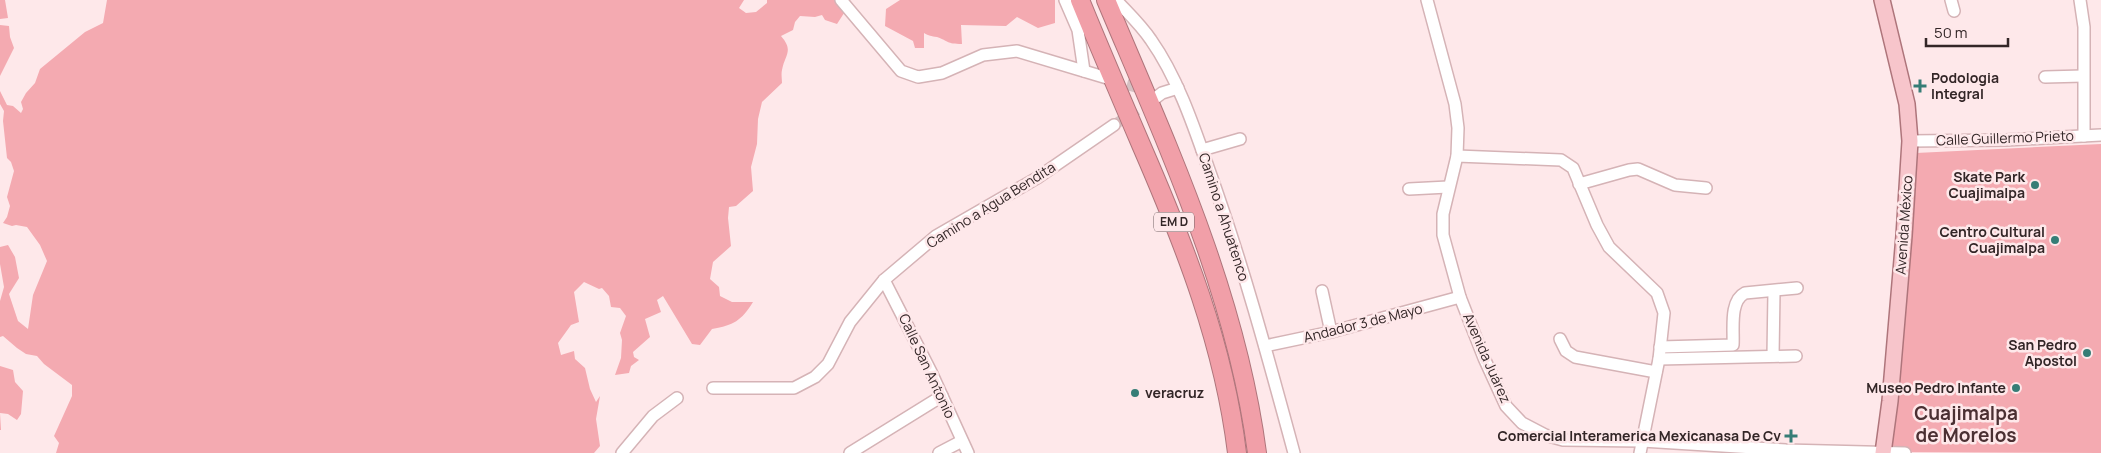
<svg xmlns="http://www.w3.org/2000/svg" width="2101" height="453" font-family="Manrope,sans-serif">
  <style>
    .green { fill: #f4aab1 }
    .lines { fill: none; stroke-linecap: round; stroke-linejoin: round }
    .minor-tunnel { stroke: #d5c1c3; stroke-width: 11; stroke-dasharray: 11 5.5; stroke-linecap: butt }
    .minor-casing { stroke: #d5b3b6; stroke-width: 14 }
    .major-casing { stroke: #ae757b; stroke-width: 18 }
    .highway-casing { stroke: #ae757b; stroke-width: 20 }
    .minor { stroke: #fff; stroke-width: 11 }
    .major { stroke: #f7c5cb; stroke-width: 15 }
    .highway { stroke: #f19fa8; stroke-width: 18 }
    .poi-dot { fill: #367d76; stroke: #fee8ea; stroke-width: 2 }
    .labels { text-anchor: middle; stroke-width: 5; stroke-linejoin: round; paint-order: stroke }
    .shield { fill: #fee8ea; stroke: #706062; stroke-width: 1 }
    .shield-label { font-size: 12px; font-weight: bold; fill: #332627 }
    .poi-label { font-size: 14px; font-weight: bold; fill: #332627; stroke: #fee8ea; text-anchor: end }
    .street-label { font-size: 14px; fill: #332627; stroke: #fee8ea }
    .district-label { font-size: 19px; font-weight: bold; fill: #4b3033; stroke: #fee8ea }
  </style>
  <rect width="100%" height="100%" fill="#fee8ea"/>
  <g class="green">
    <path d="M0 0H5L8 18 0 19Z"/>
    <path d="M107 0H744L739 8 746 13 756 12 767 3V0H839L846 10 837 24 825 20 822 15 815 17 800 16 795 22 793 30 781 36C794 51 785 54 782 70 781 74 782 79 782 83L762 102 758 119 757 144 751 167 753 191 736 206 729 207 728 218 731 246 713 262 710 279 719 287 720 296 732 302H753C741 321 734 325 712 329L700 345 692 344 663 296 657 300 661 312 645 319 650 337 633 352 634 357 639 360 631 366 629 373 615 375 621 358 622 340 620 333 626 316 620 308 611 307 609 296 602 288 599 289 584 282 574 292 579 322 571 325 558 343 561 355 574 351 575 359 585 368 590 389 596 402 600 396 596 419 600 446 594 453H56L59 443 54 436 72 396V385L44 364 37 356 26 354 17 348 3 336 0 337V301L4 287 0 264V247L8 245 15 257 19 278 9 294 18 321 28 329 33 295 47 261 40 245 27 227 16 225 12 226 3 223 7 217 10 206 7 197 14 171 11 162 7 158 3 121 4 111 0 104V91L7 105 13 106 21 113 23 109 21 102 26 93 35 83 40 69 85 32 103 23Z"/>
    <path d="M900 0H1055V23L1038 28 1017 17 1006 26 961 25 962 44C946 44 949 41 937 37 931 36 929 36 924 33V48H915L913 41 885 26 886 9Z"/>
    <path d="M0 25 9 26 10 37 14 48 0 76Z"/>
    <path d="M2101 144V453L1883 452 1916 153Z"/>
    <path d="M0 366 13 370 15 382 23 391 21 414 17 420 8 414 0 413 1 430H0Z"/>
  </g>
  <g class="lines">
    <g class="minor-tunnel">
      <path d="M1111 80 1146 90"/>
      <path d="M1114 125 1154 99"/>
    </g>
    <defs>
      <g id="minor">
        <path d="M841 0 901 71 918 77 942 73 983 55 1017 51 1107 78"/>
        <path d="M1065 0 1078 30 1084 71"/>
        <path d="M1116 0C1128 13 1141 25 1151 40 1177 77 1193 124 1208 167 1242 261 1268 357 1294 453"/>
        <path d="M1427 0 1455 104 1458 128 1457 156 1443 214V235L1460 297 1484 358 1506 406 1522 423 1545 435 1563 440 1642 441 1786 450 1905 453"/>
        <path d="M1951 0 1954 11"/>
        <path d="M2080 0 2084 27V136"/>
        <path d="M2045 77 2083 76"/>
        <path d="M1154 99 1162 93 1178 88"/>
        <path d="M1910 141 2006 140 2101 135"/>
        <path d="M1202 150 1240 139"/>
        <path d="M1457 156 1561 160 1573 168 1597 225 1609 247 1657 293 1664 313 1659 359 1640 453"/>
        <path d="M1579 184 1629 170 1638 169 1675 185 1706 188"/>
        <path d="M1409 189 1448 187"/>
        <path d="M884 280 931 372 968 453"/>
        <path d="M1322 291 1331 332"/>
        <path d="M1560 339 1566 351 1575 357 1656 372"/>
        <path d="M1265 346 1331 332 1460 297"/>
        <path d="M1660 347 1733 345C1734 330 1729 301 1745 293L1797 288"/>
        <path d="M1773 356 1774 291"/>
        <path d="M1659 359 1796 356"/>
        <path d="M713 388H794L815 377 828 364 850 322 884 280 936 236 1037 178 1114 125"/>
        <path d="M622 453 653 416 677 398"/>
        <path d="M850 453 942 396"/>
        <path d="M939 453 962 441"/>
      </g>
      <path id="major" d="M1882 0 1907 104 1910 141 1904 236 1890 401 1883 453"/>
      <g id="highway">
        <path d="M1080 0C1100 49 1121 98 1142 147 1185 246 1224 345 1237 453"/>
        <path d="M1106 0C1168 147 1236 293 1257 453"/>
      </g>
    </defs>
    <use href="#minor" class="minor-casing"/>
    <use href="#major" class="major-casing"/>
    <use href="#highway" class="highway-casing"/>
    <use href="#minor" class="minor"/>
    <use href="#major" class="major"/>
    <use href="#highway" class="highway"/>
  </g>
  <g class="poi-dot">
    <path d="M1917.5 78.5h5v5h5v5h-5v5h-5v-5h-5v-5h5z"/>
    <circle cx="2035" cy="185" r="5"/>
    <circle cx="2055" cy="240" r="5"/>
    <circle cx="2087" cy="353" r="5"/>
    <circle cx="2016" cy="388" r="5"/>
    <circle cx="1135" cy="393" r="5"/>
    <path d="M1788.5 428.5h5v5h5v5h-5v5h-5v-5h-5v-5h5z"/>
  </g>
  <g class="labels">
    <rect class="shield" x="1154" y="212.5" width="40" height="19" rx="4"/>
    <g class="shield-label">
      <text x="1174" y="226">EM D</text>
    </g>
    <g class="poi-label">
      <text x="1931" y="83" text-anchor="start">Podologia<tspan x="1931" dy="16">Integral</tspan></text>
      <text x="2025" y="182">Skate Park<tspan x="2025" dy="16">Cuajimalpa</tspan></text>
      <text x="2045" y="237">Centro Cultural<tspan x="2045" dy="16">Cuajimalpa</tspan></text>
      <text x="2077" y="350">San Pedro<tspan x="2077" dy="16">Apostol</tspan></text>
      <text x="2006" y="393">Museo Pedro Infante</text>
      <text x="1145" y="398" text-anchor="start">veracruz</text>
      <text x="1781" y="441">Comercial Interamerica Mexicanasa De Cv</text>
    </g>
    <g class="street-label">
      <text transform="translate(2005 138) rotate(-2)" y="5">Calle Guillermo Prieto</text>
      <text transform="translate(991 205) rotate(-32)" y="5">Camino a Agua Bendita</text>
      <text transform="translate(1224 217) rotate(72)" y="5">Camino a Ahuatenco</text>
      <text transform="translate(1904 225) rotate(-86)" y="5">Avenida México</text>
      <text transform="translate(1363 323) rotate(-14)" y="5">Andador 3 de Mayo</text>
      <text transform="translate(1487 358) rotate(66)" y="5">Avenida Juárez</text>
      <text transform="translate(927 366) rotate(65)" y="5">Calle San Antonio</text>
    </g>
    <g class="district-label">
      <text x="1966" y="420">Cuajimalpa<tspan x="1966" dy="22">de Morelos</tspan></text>
    </g>
  </g>
  <path d="M1926 38v8h82v-8" fill="none" stroke="#332627" stroke-width="2.5"/>
  <text x="1934" y="38" font-size="15" fill="#332627" stroke="#fee8ea" stroke-width="4" paint-order="stroke">50 m</text>
</svg>
